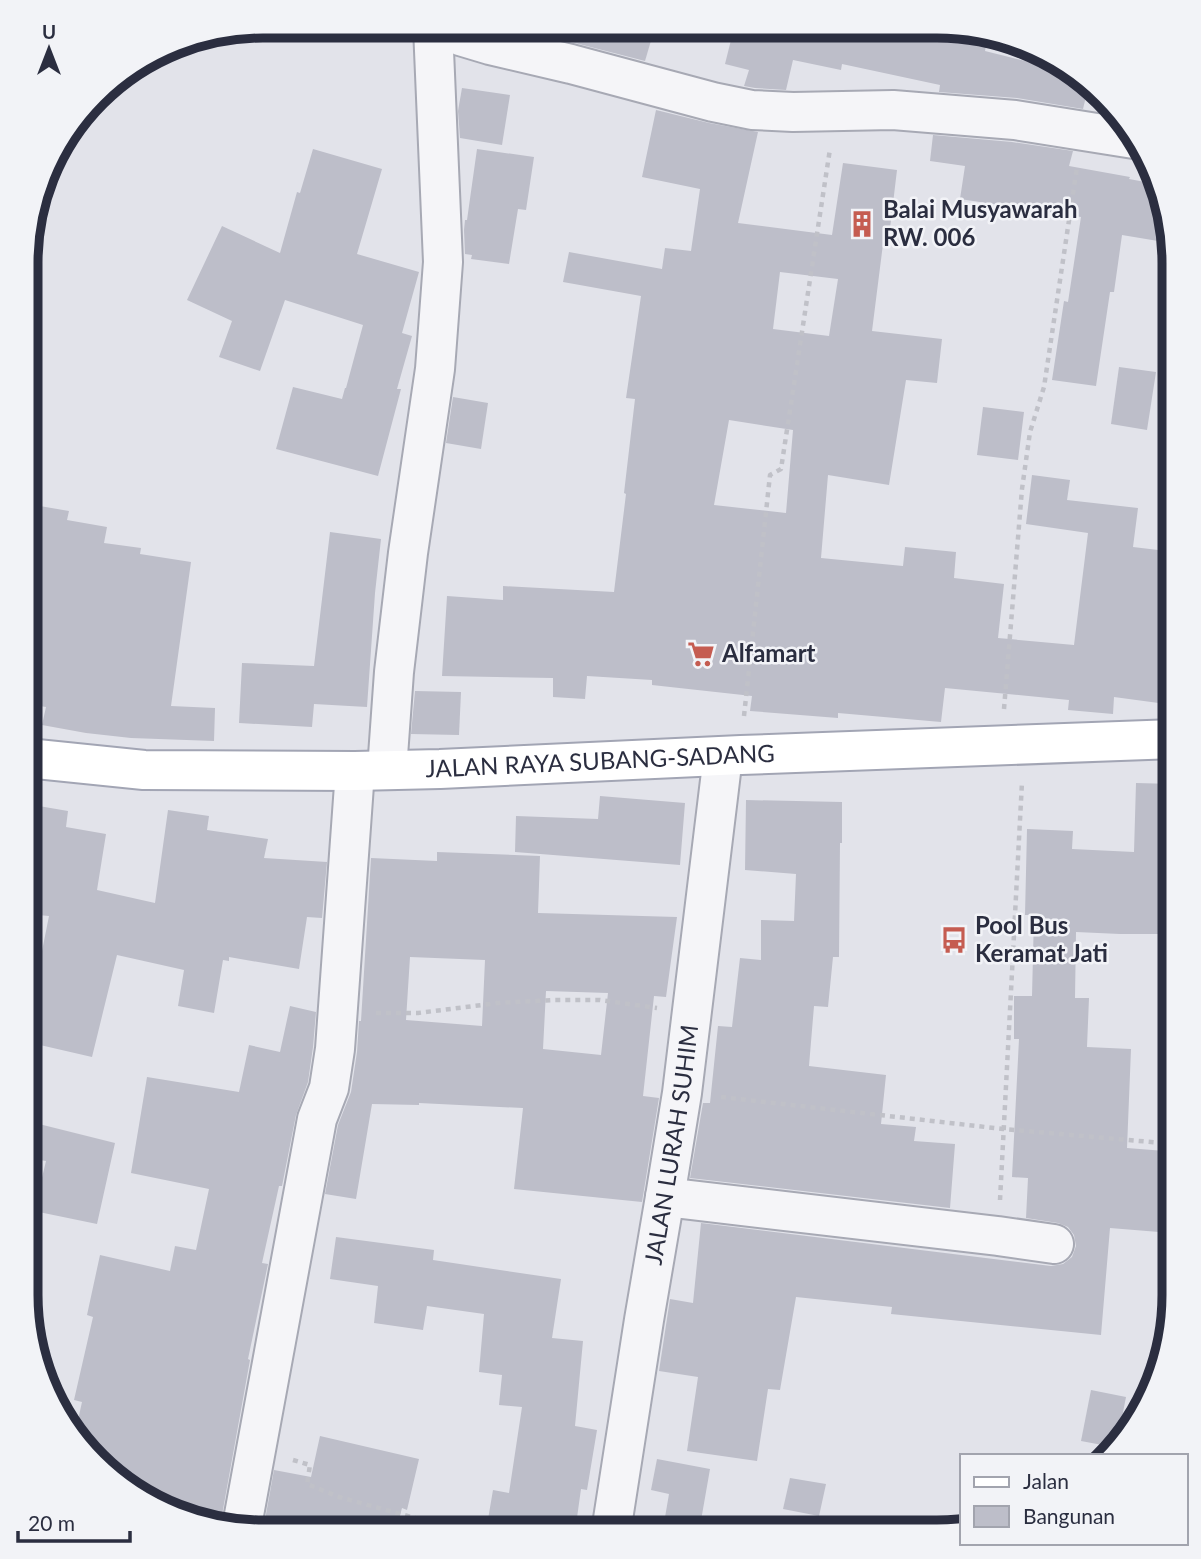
<svg xmlns="http://www.w3.org/2000/svg" width="1201" height="1559" font-family="Lato,sans-serif">
  <style>
    .building { fill: #bdbec9; fill-rule: evenodd }
    .lines { fill: none; stroke-linecap: round; stroke-linejoin: round }
    .minor-casing { stroke: #a7a9b4; stroke-width: 42 }
    .major-casing { stroke: #a2a5b4; stroke-width: 42 }
    .path { stroke: #c0c1c8; stroke-width: 4.5; stroke-dasharray: 5 5; stroke-linecap: butt }
    .minor { stroke: #f5f5f8; stroke-width: 38 }
    .major { stroke: #fff; stroke-width: 38 }
    .labels { text-anchor: middle; stroke-width: 5; stroke-linejoin: round; paint-order: stroke }
    .poi-label { font-size: 24px; font-weight: bold; fill: #2b2e40; stroke: #f2f3f7; text-anchor: start }
    .street-label { font-size: 24px; fill: #2b2e40; stroke: #f2f3f7 }
    .rim { fill: none; stroke: #2b2e40; stroke-width: 9 }
  </style>
  <rect width="100%" height="100%" fill="#e2e3ea"/>
  <g class="building">
    <path d="M545 27H655L645 61 544 35Z"/>
    <path d="M734 28H917L986 46 985 51 1082 75 1089 84 1083 109 1017 98 939 92 940 85 842 64 841 70 793 60 786 90 755 88 744 86 749 70 725 64Z"/>
    <path d="M462 88 510 95 502 145 460 138 458 111Z"/>
    <path d="M656 110 709 123 758 132 738 223 832 235 843 163 897 170 888 245 883 244 872 331 942 339 937 383 906 380 889 485 828 475 821 558 903 566 905 547 956 552 954 578 1004 584 998 638 1074 645 1088 533 1026 524 1032 475 1070 480 1067 500 1138 508 1133 547 1175 552V608L1166 670 1170 671 1166 704 1114 697 1113 714 1068 710 1069 700 945 688 941 722 838 713V718L750 711 752 696 652 685V680L587 676 585 699 553 697V678L442 676 447 596 503 600V586L614 592 626 494 624 493 635 399 626 398 641 296 563 282 569 252 662 269 665 248 691 251 700 189 642 177ZM780 272 838 279 829 336 773 329ZM729 420 793 430 786 513 714 505Z"/>
    <path d="M933 135 1012 142 1073 151 1069 166 1130 177 1129 179 1156 184 1170 243 1122 235 1114 292H1110L1096 386 1052 380 1064 301 1068 302 1081 217 960 199 965 166 930 161Z"/>
    <path d="M313 149 382 169 357 254 419 272 402 333 412 336 397 389H401L378 476 276 449 293 387 342 399 345 388H346L363 325 285 300 260 371 219 357 232 321 187 300 222 226 280 253 297 192 300 193Z"/>
    <path d="M477 149 534 157 526 210 518 209 509 264 471 259 472 255 465 254 464 230 465 220H467Z"/>
    <path d="M1119 367 1156 372 1147 430 1111 424Z"/>
    <path d="M453 397 488 403 481 449 446 443Z"/>
    <path d="M983 407 1024 412 1018 460 977 455Z"/>
    <path d="M28 504 69 511 67 520 107 527 104 543 141 548 140 554 191 562 171 706 215 708 214 741 131 738 86 733 42 725 46 707 27 704Z"/>
    <path d="M330 532 381 539 375 593 367 707 314 704 312 727 239 723 242 663 314 666Z"/>
    <path d="M415 691 461 692 459 735 411 734Z"/>
    <path d="M1136 783 1174 784V934H1120L1076 932 1075 998H1089L1087 1047 1131 1049 1127 1148 1165 1151 1159 1232 1110 1228 1101 1335 891 1314 892 1307 796 1297 780 1390 768 1389 757 1461 687 1451 698 1377 659 1371 670 1299 693 1303 701 1223 1051 1266 1063 1264 1072 1257 1076 1246 1074 1235 1068 1227 1058 1223 1026 1218 1028 1178 1012 1177 1019 1039H1014V996H1032L1034 915H1025L1027 829 1073 831 1072 849 1134 852Z"/>
    <path d="M600 796 685 803 680 865 515 852 516 816 598 819Z"/>
    <path d="M746 800 842 802V843H840L839 957H833L828 1007 814 1006 809 1066 886 1075 881 1124 916 1127 914 1141 955 1144 950 1208 690 1178 703 1103H710L718 1026 732 1027 740 958 761 960V920L794 921 796 874 745 870Z"/>
    <path d="M27 804 68 811 66 827 106 834 97 890 155 903 168 810 209 816 207 830 268 839 264 858 327 862 322 918 307 917 299 969 229 957V961L223 960 214 1013 178 1006 184 970 117 955 92 1057 27 1042V1005L31 1006 49 916 27 914Z"/>
    <path d="M437 852 540 856 538 913 677 917 666 997 654 996 643 1096 659 1098 642 1202 514 1189 523 1108 419 1103V1105L372 1104 356 1199 325 1194 338 1125 351 1092 357 1052 359 1021H361L371 858 437 861ZM410 957 485 960 482 1026 406 1020ZM546 991 608 993 601 1055 543 1049Z"/>
    <path d="M290 1006 316 1012 313 1047 308 1082 296 1115 282 1186H279L262 1263 268 1264 248 1359 250 1360 220 1526 131 1493 76 1429 82 1402 74 1400 93 1317 87 1315 100 1255 170 1271 175 1246 196 1250 209 1189 131 1173 147 1077 239 1092 249 1045 280 1052Z"/>
    <path d="M27 1121 115 1143 97 1224 34 1211 46 1161 27 1158Z"/>
    <path d="M336 1237 434 1250 433 1260 561 1279 552 1338 583 1341 575 1426 597 1430 587 1490 581 1489 575 1532 486 1531 493 1490 509 1493 522 1407 499 1405 502 1375 479 1372 484 1314 427 1306 423 1330 374 1323 378 1286 330 1279Z"/>
    <path d="M1091 1390 1126 1397 1117 1443 1113 1447 1081 1441Z"/>
    <path d="M320 1436 419 1459 407 1510 402 1508 396 1531H263L274 1470 311 1477Z"/>
    <path d="M657 1459 710 1469 699 1532H680L663 1529 669 1494 651 1490Z"/>
    <path d="M790 1478 826 1484 819 1516 783 1509Z"/>
  </g>
  <g class="lines">
    <defs>
      <g id="minor">
        <path d="M438 27 460 36 490 45 571 64 713 102 752 110 793 112 893 110 1015 120 1134 139"/>
        <path d="M387 770 394 672 408 553 435 369 443 262 433 27"/>
        <path d="M665 1197 998 1236 1054 1244"/>
        <path d="M241 1531 317 1119 329 1088 335 1049 355 771"/>
        <path id="s1" d="M611 1532 644 1320 665 1197 682 1093 723 756"/>
      </g>
      <g id="major">
        <path id="s2" d="M27 758 144 770 355 771 440 769 741 755 1175 739"/>
      </g>
    </defs>
    <use href="#minor" class="minor-casing"/>
    <use href="#major" class="major-casing"/>
    <g class="path">
      <path d="M1004 709 1022 489 1030 432 1044 387 1077 167"/>
      <path d="M744 716 770 475 781 469 830 149"/>
      <path d="M376 1013H418L498 1003 553 1000H600L657 1008"/>
      <path d="M721 1097 1003 1129 1174 1144"/>
      <path d="M1000 1200 1022 782"/>
      <path d="M293 1460 310 1465 307 1484 339 1497 462 1531"/>
    </g>
    <use href="#minor" class="minor"/>
    <use href="#major" class="major"/>
  </g>
  <defs>
    <symbol id="building-bare" viewBox="-9 -9 18 18"><path d="M-4-6H4V6H1V3H-1V6H-4ZM-2.5-4.3h1.7v1.8h-1.7ZM.8-4.3h1.7v1.8H.8ZM-2.5-1h1.7V.8h-1.7ZM.8-1h1.7V.8H.8Z" fill="#c55c51" stroke="#f2f3f7" stroke-width="2.5" paint-order="stroke"/></symbol>
    <symbol id="supermarket-bare" viewBox="-9 -9 18 18"><path d="M-6-5.5h2.5l.6 2H6L4.5 2H-2.5L-4.4-4H-6ZM-1.5 3.2a1.3 1.3 0 1 0 .1 0ZM3 3.2a1.3 1.3 0 1 0 .1 0Z" fill="#c55c51" stroke="#f2f3f7" stroke-width="2.5" paint-order="stroke"/></symbol>
    <symbol id="bus-bare" viewBox="-9 -9 18 18"><path d="M-5-6H5V4H4V6H2V4H-2V6H-4V4H-5ZM-3.5-4V0h7V-4ZM-3.5 1.2v1.5H-2V1.2ZM2 1.2v1.5H3.5V1.2Z" fill="#c55c51" stroke="#f2f3f7" stroke-width="2.5" paint-order="stroke"/></symbol>
  </defs>
  <g fill-rule="evenodd">
    <use href="#building-bare" x="843" y="205" width="38" height="38"/>
    <use href="#supermarket-bare" x="682" y="635" width="38" height="38"/>
    <use href="#bus-bare" x="935" y="921" width="38" height="38"/>
  </g>
  <g class="labels">
    <g class="poi-label">
      <text x="883" y="218">Balai Musyawarah<tspan x="883" dy="28">RW. 006</tspan></text>
      <text x="722" y="662">Alfamart</text>
      <text x="975" y="934">Pool Bus<tspan x="975" dy="28">Keramat Jati</tspan></text>
    </g>
    <g class="street-label">
      <text dy="8" stroke="none"><textPath href="#s2" startOffset="574">JALAN RAYA SUBANG-SADANG</textPath></text>
      <text dy="8" stroke="none"><textPath href="#s1" startOffset="392">JALAN LURAH SUHIM</textPath></text>
    </g>
  </g>
  <path d="M0 0H1201V1559H0ZM263 38H937A225 225 0 0 1 1162 263V1295A225 225 0 0 1 937 1520H263A225 225 0 0 1 38 1295V263A225 225 0 0 1 263 38Z" fill="#f2f3f7" fill-rule="evenodd"/>
  <path class="rim" d="M263 38H937A225 225 0 0 1 1162 263V1295A225 225 0 0 1 937 1520H263A225 225 0 0 1 38 1295V263A225 225 0 0 1 263 38Z"/>
  <rect x="960" y="1454" width="228" height="91" fill="#f2f3f7" stroke="#a2a4ae" stroke-width="2"/>
  <rect x="974" y="1477" width="35" height="10" fill="#ffffff" stroke="#a2a4ae" stroke-width="2"/>
  <text x="1023" y="1489" font-size="21" fill="#2b2e40">Jalan</text>
  <rect x="974" y="1506" width="35" height="21" fill="#bdbec9" stroke="#a2a4ae" stroke-width="2"/>
  <text x="1023" y="1524" font-size="21" fill="#2b2e40">Bangunan</text>
  <g transform="translate(49 49)" stroke="#f2f3f7" stroke-width="5" paint-order="stroke">
  <path d="M0-5L12 26L0 18L-12 26Z" fill="#2b2e40"/>
  <text y="-10" font-size="19" font-weight="bold" text-anchor="middle" fill="#2b2e40">U</text>
  </g>
  <path d="M18 1531v10h112v-10" fill="none" stroke="#2b2e40" stroke-width="3.5"/>
  <text x="28" y="1531" font-size="21" fill="#2b2e40" stroke="#f2f3f7" stroke-width="5" paint-order="stroke">20 m</text>
</svg>
